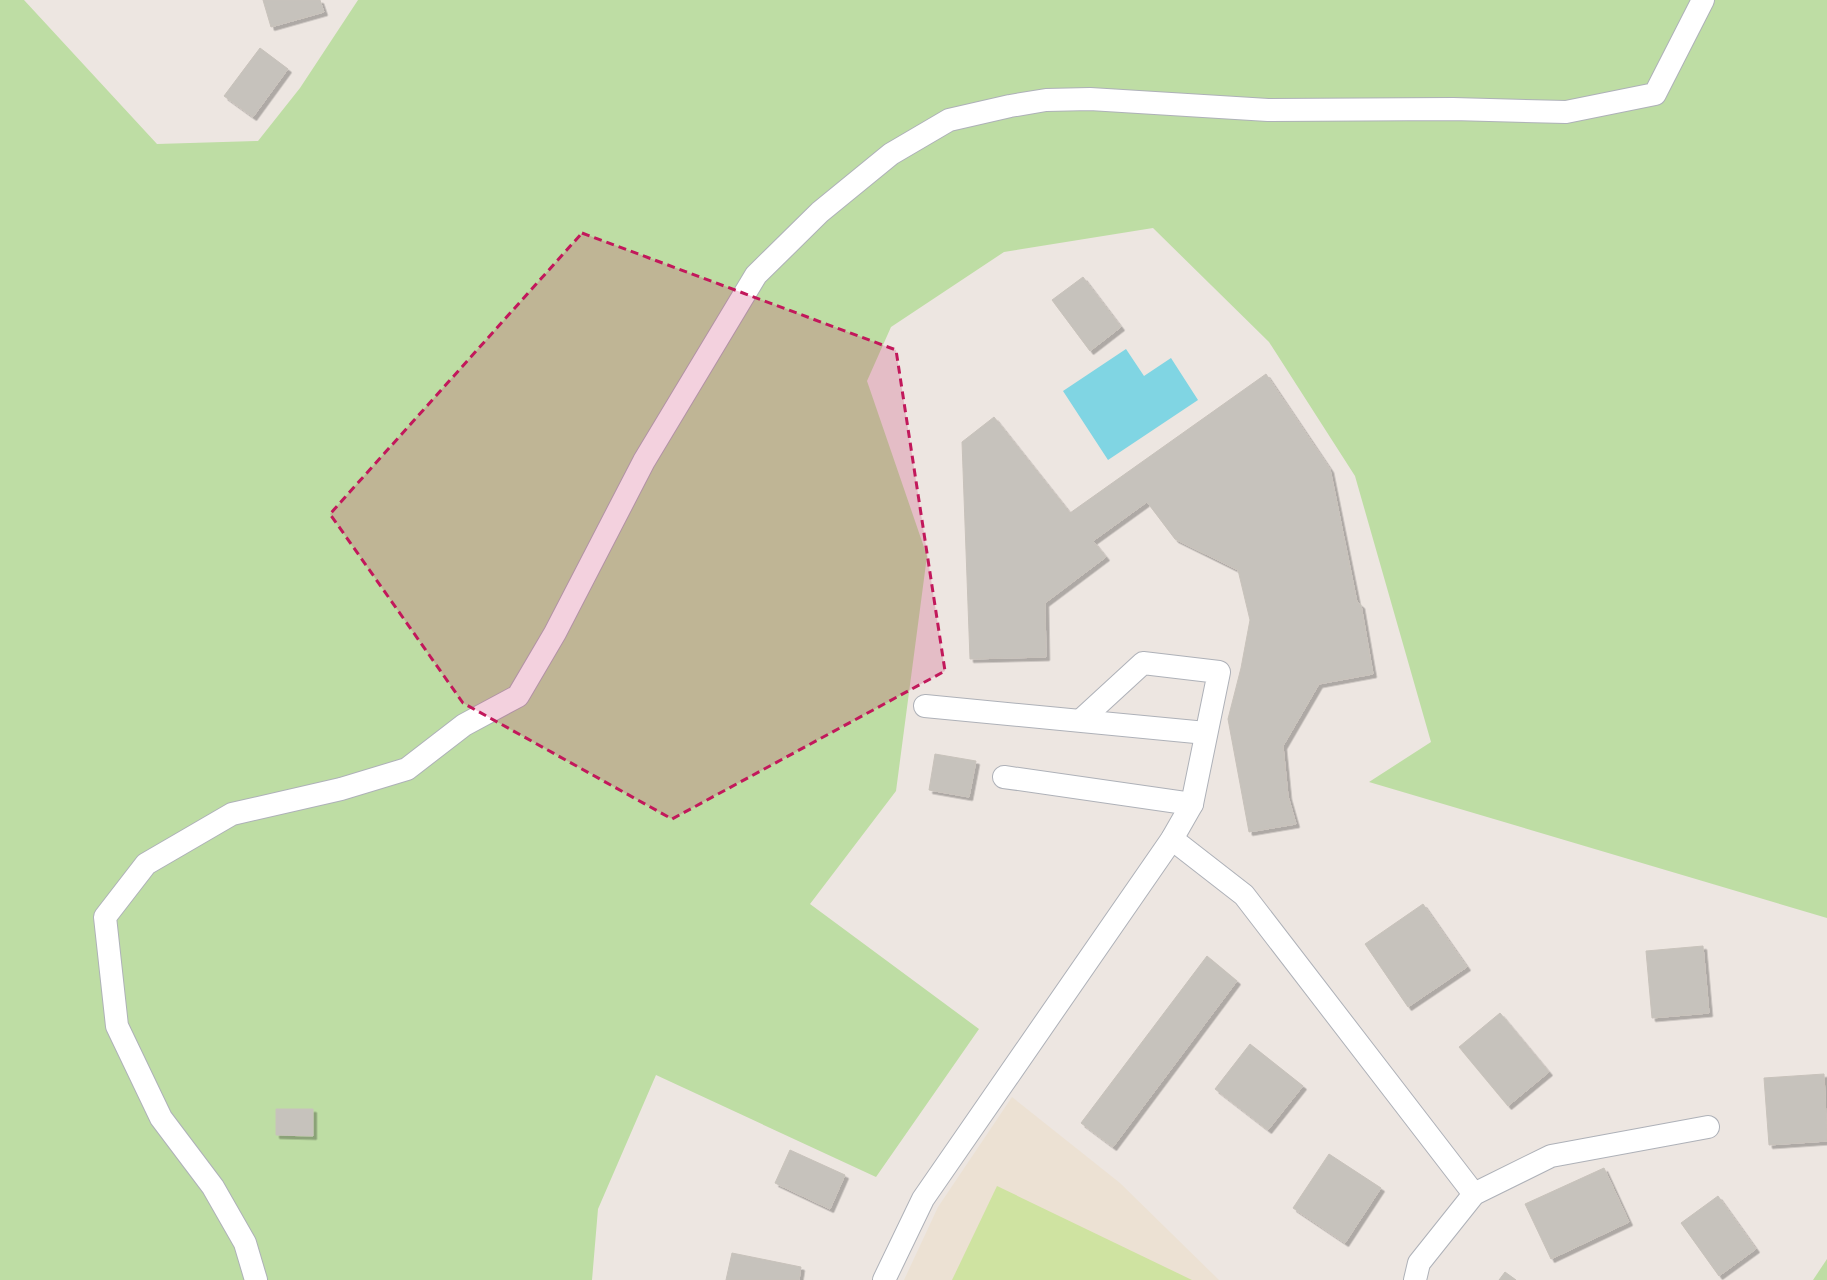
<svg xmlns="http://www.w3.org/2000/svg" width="1827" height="1280" font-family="'Exo 2',sans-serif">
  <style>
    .education { fill: #ece1d3 }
    .green { fill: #bedda4 }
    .pitch { fill: #cfe3a1 }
    .water { fill: #80d5e3 }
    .building { fill: #c6c2bc; stroke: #c8c2bb; filter: url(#shadow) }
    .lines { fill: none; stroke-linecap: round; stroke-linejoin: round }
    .minor-casing { stroke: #aeb1b8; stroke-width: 24 }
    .minor { stroke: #fff; stroke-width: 22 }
    .marked { fill: #c2185b; fill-opacity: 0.2; stroke: #c2185b; stroke-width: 3; stroke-dasharray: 8 5; stroke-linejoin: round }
  </style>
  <defs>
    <filter id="shadow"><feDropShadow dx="3.5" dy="3.5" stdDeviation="0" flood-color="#0004"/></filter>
  </defs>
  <rect width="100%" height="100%" fill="#ede6e1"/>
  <path class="education" d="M1012 1097 1120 1183 1219 1280H904L938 1207Z"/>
  <g class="green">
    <path d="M0 0H24L157 144 258 141 300 88 358 0H1827V918L1369 782 1431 742 1355 476 1269 342 1153 228 1004 252 891 327 867 381 927 556 896 791 810 904 979 1029 876 1177 656 1075 598 1209 592 1280H0Z"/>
    <path d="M1827 1259V1280H1813Z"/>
  </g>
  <path class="pitch" d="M997 1186 1192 1280H952Z"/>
  <path class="water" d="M1126 349 1144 376 1171 358 1198 400 1108 460 1063 391Z"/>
  <g class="building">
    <path d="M263 0H320L324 12 271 27Z"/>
    <path d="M260 48 288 69 253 117 224 96Z"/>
    <path d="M1083 277 1121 327 1090 351 1052 300Z"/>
    <path d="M1266 374 1330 469 1357 602 1361 605 1373 674 1319 684 1283 746 1288 796 1296 824 1249 832 1228 719 1241 668 1250 620 1238 570 1175 539 1147 502 1093 541 1106 557 1045 603 1046 657 970 659 962 442 994 417 1070 513Z"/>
    <path d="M935 754 976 761 969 797 929 790Z"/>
    <path d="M1423 904 1467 967 1408 1007 1365 944Z"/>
    <path d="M1703 946 1709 1013 1652 1018 1646 951Z"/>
    <path d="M1207 956 1237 981 1113 1147 1081 1123Z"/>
    <path d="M1500 1013 1549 1072 1508 1106 1459 1047Z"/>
    <path d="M1250 1044 1303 1086 1268 1130 1215 1089Z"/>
    <path d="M1824 1074 1827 1141 1769 1145 1764 1078Z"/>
    <path d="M276 1109H313V1136L276 1135Z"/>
    <path d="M790 1150 845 1175 830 1209 775 1183Z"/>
    <path d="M1329 1154 1381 1188 1345 1243 1293 1208Z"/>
    <path d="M1604 1168 1629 1222 1551 1259 1525 1204Z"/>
    <path d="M1718 1196 1756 1249 1719 1276 1681 1223Z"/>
    <path d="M732 1253 801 1267 799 1280H726Z"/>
    <path d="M1505 1272 1516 1280H1499Z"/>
  </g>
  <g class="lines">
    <defs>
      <g id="minor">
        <path d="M925 706 1206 733"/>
        <path d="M1004 777 1192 804"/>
        <path d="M1172 839 1244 895 1474 1194"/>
        <path d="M256 1280 245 1243 213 1187 161 1118 117 1026 105 917 146 864 232 814 341 789 407 769 464 725 518 696 555 633 644 461 756 275 820 212 891 154 949 120 1010 106 1046 100 1090 99 1268 110 1453 109 1566 112 1655 94 1703 0"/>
        <path d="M884 1280 923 1199 1172 839 1192 804 1219 672 1143 663 1081 720"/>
        <path d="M1415 1280 1419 1263 1474 1194 1551 1156 1708 1127"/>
      </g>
    </defs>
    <use href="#minor" class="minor-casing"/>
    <use href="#minor" class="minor"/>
  </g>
  <path class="marked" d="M582 233 896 350 945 671 672 819 463 703 330 514Z"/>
</svg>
